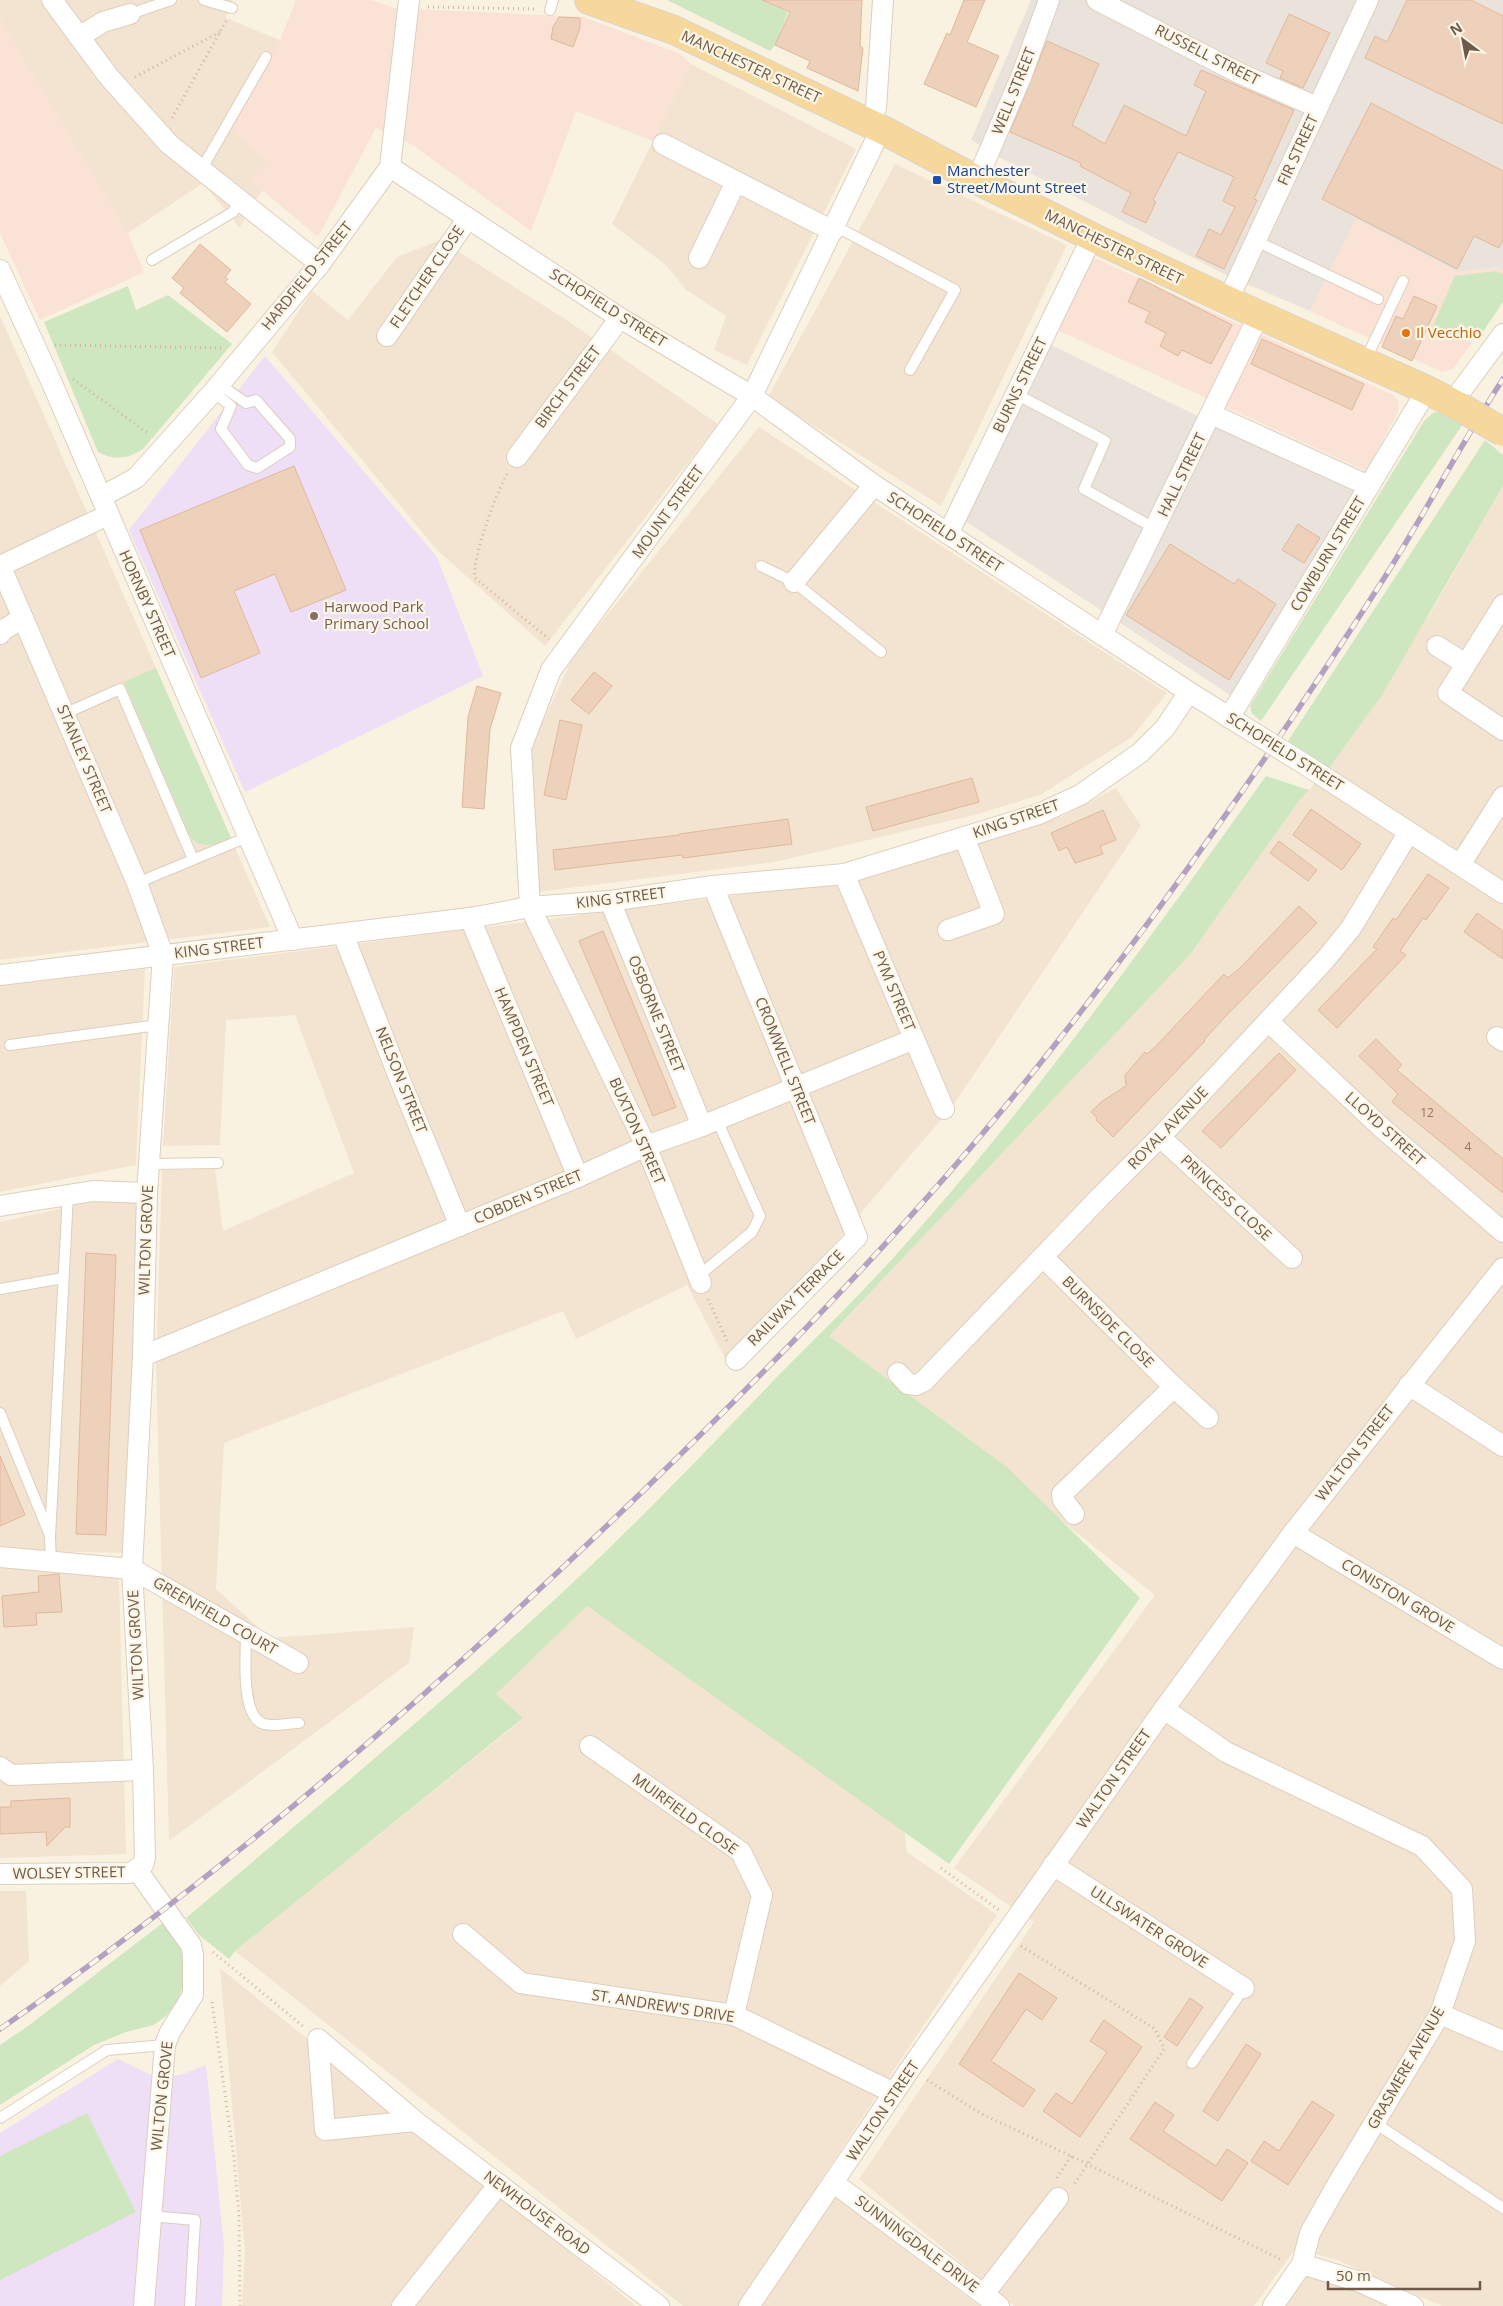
<svg xmlns="http://www.w3.org/2000/svg" width="1503" height="2306" font-family="'Open Sans',sans-serif">
  <style>
    .residential { fill: #f2e4d0 }
    .commercial { fill: #fae2d5 }
    .industrial { fill: #e9e3dc }
    .education { fill: #eedef6 }
    .green { fill: #cee7c1 }
    .building { fill: #eed1ba; stroke: #e0b89b }
    .lines { fill: none; stroke-linecap: round; stroke-linejoin: round }
    .lane-casing { stroke: #decebd; stroke-width: 12 }
    .street-casing { stroke: #decebd; stroke-width: 22 }
    .primary-casing { stroke: #dad4d0; stroke-width: 30 }
    .path { stroke: #d2b49e; stroke-width: 3; stroke-dasharray: 1 4; stroke-linecap: butt }
    .lane { stroke: #fff; stroke-width: 10 }
    .street { stroke: #fff; stroke-width: 20 }
    .primary { stroke: #f6d89c; stroke-width: 28 }
    .rail-casing { stroke: #b4a1c2; stroke-width: 5.5 }
    .rail { stroke: #fef6e6; stroke-width: 4; stroke-dasharray: 11; stroke-linecap: butt }
    .street-bridge-casing { stroke: #decebd; stroke-width: 22; stroke-linecap: butt }
    .primary-bridge-casing { stroke: #dad4d0; stroke-width: 30; stroke-linecap: butt }
    .street-bridge { stroke: #fff; stroke-width: 20 }
    .primary-bridge { stroke: #f6d89c; stroke-width: 28 }
    .transit-dot { fill: #1a4fb4; stroke: #fef6e6; stroke-width: 2 }
    .food-dot { fill: #e8710a; stroke: #fef6e6; stroke-width: 2 }
    .education-dot { fill: #8d6e63; stroke: #fef6e6; stroke-width: 2 }
    .labels { text-anchor: middle; stroke-width: 4.5; stroke-linejoin: round; paint-order: stroke }
    .number-label { font-size: 12px; fill: #907765 }
    .street-label { font-size: 15px; fill: #705949; stroke: #fef6e6 }
    .transit-label { font-size: 15px; fill: #164399; stroke: #fef6e6; text-anchor: start }
    .food-label { font-size: 15px; fill: #c56008; stroke: #fef6e6; text-anchor: start }
    .education-label { font-size: 15px; fill: #785e54; stroke: #fef6e6; text-anchor: start }
  </style>
  <rect width="100%" height="100%" fill="#faf2e1"/>
  <g class="residential">
    <path d="M0 0H233L226 18 280 40 296 151 252 204 240 228 203 183 128 233 0 19Z"/>
    <path d="M691 64 856 149 747 365 714 350 726 316 685 289 667 266 612 224Z"/>
    <path d="M895 164 1067 245 941 506 768 397Z"/>
    <path d="M440 240 568 321 718 424 545 646 438 551 272 352 312 291 348 320 397 257Z"/>
    <path d="M0 316 155 666 270 927 0 960Z"/>
    <path d="M759 427 1167 693 1132 737 1040 795 978 814 775 862 537 892 532 745 573 657Z"/>
    <path d="M1503 486V2306H1442L1337 2260 1295 2249 1254 2306H1014L859 2179 1034 1922 954 1868 1155 1595 829 1336 1189 956 1298 802 1329 768 1430 614Z"/>
    <path d="M1116 788 1141 826 952 1107 729 1366 687 1285 576 1339 563 1311 224 1443 216 1589 270 1638 414 1627 409 1663 169 1841 156 1366 162 1170 215 1169 223 1231 354 1173 295 1015 226 1020 220 1145 163 1146 174 967 840 882 1063 816Z"/>
    <path d="M145 969 136 1165 0 1192V986Z"/>
    <path d="M147 1193 126 1553 0 1550V1222L75 1205Z"/>
    <path d="M0 1561 119 1578 126 1854 0 1858Z"/>
    <path d="M587 1606 904 1830 907 1852 997 1915 818 2184 979 2306H683L235 1951 523 1719 496 1694Z"/>
    <path d="M0 1891H26L29 1961 0 1986Z"/>
    <path d="M220 1968 615 2289 636 2306H242L245 2252Z"/>
    <path d="M1307 2269 1388 2306H1284Z"/>
  </g>
  <g class="commercial">
    <path d="M296 0H371L394 8 584 17 680 54 691 64 653 141 576 111 531 231 414 146 376 128 318 237 250 180 266 160 232 131 280 40Z"/>
    <path d="M0 19 128 233 144 272 40 320 0 233Z"/>
    <path d="M1356 219 1458 272 1496 267 1503 271V299L1453 369 1442 372 1310 311Z"/>
    <path d="M1088 255 1393 395 1399 402 1398 412 1366 471 1053 328Z"/>
  </g>
  <g class="industrial">
    <path d="M1031 0H1503V271L1496 267 1458 272 1356 219 1310 311 1228 276 999 157 971 140Z"/>
    <path d="M1049 344 1359 494 1230 695 965 521Z"/>
  </g>
  <g class="education">
    <path d="M265 356 437 557 483 676 245 792 129 530Z"/>
    <path d="M118 2059 155 2077 180 2075 206 2065 224 2247 222 2306H0V2133Z"/>
  </g>
  <g class="green">
    <path d="M667 0H762L788 12 775 45 770 51Z"/>
    <path d="M1496 271 1503 274V302L1480 336 1460 323 1450 337 1432 328 1455 276Z"/>
    <path d="M128 286 136 310 168 295 232 344 143 449C128 459 114 461 98 452L44 322Z"/>
    <path d="M1434 412 1445 414 1463 424 1261 721 1252 714 1250 706 1424 421Z"/>
    <path d="M1485 440 1503 455V486L1382 695 1329 768 1288 741Z"/>
    <path d="M156 668 231 838C217 844 201 851 190 836L124 682Z"/>
    <path d="M1266 776 1309 790 1298 802 1189 956 829 1336 1008 1468 1140 1598 949 1864 587 1606 496 1694 523 1718 235 1951 229 1959 199 1935 186 1918C309 1814 433 1711 552 1602 630 1531 703 1454 776 1378 811 1342 848 1307 882 1270 1023 1116 1144 946 1266 776Z"/>
    <path d="M164 1922 180 1945 187 1974 178 2001 166 2016 154 2025 126 2032 94 2045 0 2105V2045L28 2026Z"/>
    <path d="M87 2113 136 2212 0 2280V2156Z"/>
  </g>
  <g class="building">
    <path d="M762 0H862L860 46 863 48 858 91 807 68 810 61 775 45 790 12Z"/>
    <path d="M964 0H985L967 42 999 56 976 107 924 84 947 33 950 35Z"/>
    <path d="M1407 0H1471L1503 16V124L1365 58 1375 36 1387 42Z"/>
    <path d="M1289 14 1330 33 1303 88 1280 78 1283 71 1266 63Z"/>
    <path d="M559 17 580 18V28L573 47 551 39 553 27Z"/>
    <path d="M1047 41 1099 64 1072 125 1105 144 1124 105 1186 136 1206 91 1194 85 1201 70 1294 110 1254 199 1257 200 1224 269 1196 256 1209 229 1221 235 1235 207 1223 201 1234 177 1178 152 1153 200 1156 202 1146 223 1122 212 1131 193 1080 166 1081 163 1010 132Z"/>
    <path d="M1371 103 1503 171V240L1499 248 1474 236 1457 269 1322 199Z"/>
    <path d="M200 244 231 270 225 277 228 279 225 282 251 304 227 332 180 293 184 288 172 278Z"/>
    <path d="M1139 278 1232 325 1211 364 1182 350 1178 356 1160 346 1166 333 1145 322 1150 312 1128 302Z"/>
    <path d="M1414 296 1437 306 1412 361 1382 347 1396 316 1403 319Z"/>
    <path d="M1262 339 1364 384 1352 410 1251 364Z"/>
    <path d="M294 466 346 590 291 612 275 574 234 591 260 653 201 678 140 530Z"/>
    <path d="M1298 524 1320 538 1304 563 1282 550Z"/>
    <path d="M1170 544 1234 584 1238 579 1276 604 1229 680 1126 615Z"/>
    <path d="M594 672 612 686 589 714 571 700Z"/>
    <path d="M477 686 501 693 490 729 484 809 462 807 468 717Z"/>
    <path d="M560 720 582 725 566 800 544 795Z"/>
    <path d="M972 778 979 802 873 831 866 807Z"/>
    <path d="M1311 809 1361 844 1342 870 1293 835Z"/>
    <path d="M1103 810 1116 840 1100 846 1103 854 1075 863 1067 847 1059 851 1051 833Z"/>
    <path d="M788 819 792 844 683 858 682 855 555 870 553 850 679 835V834Z"/>
    <path d="M1279 841 1317 870 1308 881 1270 853Z"/>
    <path d="M1428 874 1449 888 1426 920 1423 918 1400 951 1406 955 1337 1028 1318 1010 1377 949 1373 947 1393 918 1396 920Z"/>
    <path d="M1299 906 1317 923 1223 1019 1204 1040 1205 1041 1113 1137 1096 1120 1097 1118 1091 1112 1101 1102 1126 1086 1125 1075 1145 1052 1147 1054 1155 1047 1224 974 1228 978 1241 967Z"/>
    <path d="M1477 913 1503 931V959L1464 932Z"/>
    <path d="M603 931 676 1107 653 1116 579 941Z"/>
    <path d="M1376 1039 1402 1065 1397 1070 1503 1159V1193L1392 1102 1398 1094 1359 1056Z"/>
    <path d="M1279 1053 1296 1070 1221 1148 1202 1131Z"/>
    <path d="M86 1253 116 1255 106 1535 76 1534Z"/>
    <path d="M0 1456 25 1515 0 1526Z"/>
    <path d="M59 1574 62 1612 36 1613 37 1625 4 1627 2 1596 39 1592 38 1576Z"/>
    <path d="M70 1798V1827H65L47 1846 46 1832 0 1834V1807H11V1801Z"/>
    <path d="M1019 1973 1057 1998 1042 2020 1026 2009 991 2061 1035 2090 1023 2107 959 2064Z"/>
    <path d="M1190 1998 1203 2007 1177 2046 1164 2037Z"/>
    <path d="M1104 2020 1142 2047 1080 2137 1043 2111 1056 2093 1072 2104 1107 2052 1090 2041Z"/>
    <path d="M1246 2044 1261 2054 1218 2121 1203 2111Z"/>
    <path d="M1312 2101 1334 2115 1288 2185 1251 2161 1264 2141 1279 2151Z"/>
    <path d="M1155 2102 1174 2115 1163 2131 1216 2166 1227 2149 1248 2163 1222 2201 1130 2139Z"/>
  </g>
  <g class="lines">
    <defs>
      <g id="lane">
        <path d="M204 0 232 8"/>
        <path d="M550 10 553 0"/>
        <path d="M130 14 171 0"/>
        <path d="M201 170 266 57"/>
        <path d="M835 226 955 290 910 370"/>
        <path d="M1256 241 1378 299"/>
        <path d="M152 260 233 212 240 201"/>
        <path d="M1365 361 1403 281"/>
        <path d="M213 392 231 406 221 429 248 465 257 468 290 447V439L256 400 246 403 219 384"/>
        <path d="M1016 394 1105 441 1084 489 1156 529"/>
        <path d="M761 566 794 582 881 652"/>
        <path d="M64 714 120 689 193 859"/>
        <path d="M137 883 250 836"/>
        <path d="M10 1045 158 1025"/>
        <path d="M149 1164 218 1163"/>
        <path d="M698 1276 752 1232 760 1216 717 1120"/>
        <path d="M0 1289 63 1278"/>
        <path d="M0 1413 49 1533"/>
        <path d="M51 1562 50 1537 68 1195"/>
        <path d="M246 1633C246 1654 240 1717 264 1724 274 1727 289 1723 299 1723"/>
        <path d="M1192 2063 1244 1988"/>
        <path d="M0 2118 107 2050 165 2045"/>
        <path d="M1375 2123 1503 2208"/>
        <path d="M151 2216 195 2220 190 2306"/>
      </g>
      <g id="street">
        <path d="M52 0 109 77 169 144 320 264"/>
        <path d="M1097 0 1241 74 1317 107"/>
        <path d="M79 37 103 22 130 14"/>
        <path d="M868 123 876 108 883 0"/>
        <path d="M663 144 833 231"/>
        <path d="M390 167 620 318 752 396 874 485 1189 692 1259 736"/>
        <path d="M977 180 1021 77 1049 0"/>
        <path d="M699 258 736 182"/>
        <path d="M0 270 51 381 293 940"/>
        <path d="M1228 300 1368 0"/>
        <path d="M387 336 468 218"/>
        <path d="M1452 403 1503 334"/>
        <path d="M1211 414 1369 486"/>
        <path d="M517 457 620 318"/>
        <path d="M101 497 136 478 213 392 320 264 390 167 409 0"/>
        <path d="M948 534 1092 237"/>
        <path d="M0 565 137 883 163 955 147 1193 143 1356 132 1569 143 1770 145 1858 143 1865 130 1873 0 1874"/>
        <path d="M0 566 108 515"/>
        <path d="M794 582 874 485"/>
        <path d="M1503 605 1448 693 1503 730"/>
        <path d="M0 634 3 630 23 618"/>
        <path d="M1102 635 1259 315"/>
        <path d="M1437 646 1466 664"/>
        <path d="M1229 718 1427 390"/>
        <path d="M1309 767 1503 893"/>
        <path d="M1460 865 1503 797"/>
        <path d="M844 874 944 1109"/>
        <path d="M713 886 857 1237 736 1360"/>
        <path d="M610 901 702 1126"/>
        <path d="M470 918 578 1177"/>
        <path d="M948 930 994 914 964 837"/>
        <path d="M343 934 400 1080 460 1226"/>
        <path d="M0 975 470 918 530 907 610 901 713 886 844 874 1039 814 1080 795 1140 753 1165 728 1189 692"/>
        <path d="M1269 1022 1382 1128 1503 1232"/>
        <path d="M1497 1037 1503 1041"/>
        <path d="M1160 1137 1292 1258"/>
        <path d="M0 1206 93 1191 147 1193"/>
        <path d="M1043 1257 1174 1387 1208 1418"/>
        <path d="M701 1283 646 1146 530 907 521 748 551 670 752 396 881 129"/>
        <path d="M143 1356 578 1177 646 1146 702 1126 914 1039"/>
        <path d="M898 1373 908 1384 916 1385 924 1381 1100 1197 1160 1137 1324 961 1351 928 1409 832"/>
        <path d="M1409 1385 1503 1446"/>
        <path d="M1074 1514 1063 1500 1062 1494 1174 1387"/>
        <path d="M1293 1533 1503 1659"/>
        <path d="M0 1557 132 1569 298 1663"/>
        <path d="M1164 1709 1226 1752 1422 1846 1462 1889 1465 1941 1440 2014 1334 2190 1310 2233 1302 2264 1273 2306"/>
        <path d="M590 1746 741 1852 762 1895 734 2015"/>
        <path d="M0 1767 11 1775 143 1770"/>
        <path d="M1053 1865 1244 1988"/>
        <path d="M137 1870 191 1945 193 1955V1995L170 2032 165 2045 144 2306"/>
        <path d="M463 1934 521 1983 734 2015 894 2093"/>
        <path d="M1440 2014 1503 2041"/>
        <path d="M415 2121 325 2130 318 2039 415 2121 659 2306"/>
        <path d="M834 2183 999 2306"/>
        <path d="M1302 2264 1360 2282 1413 2306"/>
        <path d="M984 2294 1058 2198"/>
        <path d="M402 2306 499 2184"/>
        <path d="M749 2306 910 2069 1164 1709 1293 1533 1503 1268"/>
      </g>
      <path id="primary" d="M589 0 674 30 881 129 977 180 1092 237 1259 315 1427 390 1460 407"/>
    </defs>
    <use href="#lane" class="lane-casing"/>
    <use href="#street" class="street-casing"/>
    <use href="#primary" class="primary-casing"/>
    <g class="path">
      <path d="M428 7 537 9"/>
      <path d="M135 77 220 32"/>
      <path d="M172 118 226 21"/>
      <path d="M55 345 224 348"/>
      <path d="M73 379 149 434"/>
      <path d="M507 474C497 491 471 560 475 578L549 639"/>
      <path d="M708 1299 727 1341"/>
      <path d="M941 1868 999 1910"/>
      <path d="M1021 1946 1155 2029 1164 2049 1073 2186"/>
      <path d="M213 1952 304 2027"/>
      <path d="M212 2002 234 2158 239 2216 240 2306"/>
      <path d="M927 2080 982 2114 1071 2156 1282 2260"/>
      <path d="M1057 2178 1071 2156"/>
    </g>
    <use href="#lane" class="lane"/>
    <use href="#street" class="street"/>
    <use href="#primary" class="primary"/>
    <defs>
      <path id="rail" d="M0 2029C230 1870 440 1687 641 1493 779 1359 913 1222 1034 1071 1159 916 1273 751 1381 583 1424 516 1460 445 1503 379"/>
    </defs>
    <use href="#rail" class="rail-casing"/>
    <use href="#rail" class="rail"/>
    <defs>
      <path id="street-bridge" d="M1259 736 1309 767"/>
      <path id="primary-bridge" d="M1460 407 1503 432"/>
    </defs>
    <use href="#street-bridge" class="street-bridge-casing"/>
    <use href="#primary-bridge" class="primary-bridge-casing"/>
    <use href="#street-bridge" class="street-bridge"/>
    <use href="#primary-bridge" class="primary-bridge"/>
  </g>
  <rect class="transit-dot" x="932" y="175" width="10" height="10" rx="2.5"/>
  <circle class="food-dot" cx="1406" cy="333" r="5"/>
  <circle class="education-dot" cx="314" cy="616" r="5"/>
  <g class="labels">
    <g class="number-label">
      <text x="1427" y="1117">12</text>
      <text x="1468" y="1151">4</text>
    </g>
    <g class="street-label">
      <text transform="translate(1207 55) rotate(27)" y="5">RUSSELL STREET</text>
      <text transform="translate(751 67) rotate(25)" y="5">MANCHESTER STREET</text>
      <text transform="translate(1014 91) rotate(-68)" y="5">WELL STREET</text>
      <text transform="translate(1298 150) rotate(-65)" y="5">FIR STREET</text>
      <text transform="translate(1114 247) rotate(26)" y="5">MANCHESTER STREET</text>
      <text transform="translate(307 276) rotate(-51)" y="5">HARDFIELD STREET</text>
      <text transform="translate(427 277) rotate(-56)" y="5">FLETCHER CLOSE</text>
      <text transform="translate(608 308) rotate(32)" y="5">SCHOFIELD STREET</text>
      <text transform="translate(1020 385) rotate(-64)" y="5">BURNS STREET</text>
      <text transform="translate(568 387) rotate(-53)" y="5">BIRCH STREET</text>
      <text transform="translate(1182 475) rotate(-64)" y="5">HALL STREET</text>
      <text transform="translate(668 512) rotate(-54)" y="5">MOUNT STREET</text>
      <text transform="translate(945 532) rotate(33)" y="5">SCHOFIELD STREET</text>
      <text transform="translate(1328 554) rotate(-59)" y="5">COWBURN STREET</text>
      <text transform="translate(147 604) rotate(66)" y="5">HORNBY STREET</text>
      <text transform="translate(1285 752) rotate(32)" y="5">SCHOFIELD STREET</text>
      <text transform="translate(84 759) rotate(67)" y="5">STANLEY STREET</text>
      <text transform="translate(1016 819) rotate(-19)" y="5">KING STREET</text>
      <text transform="translate(621 898) rotate(-7)" y="5">KING STREET</text>
      <text transform="translate(219 948) rotate(-7)" y="5">KING STREET</text>
      <text transform="translate(894 991) rotate(67)" y="5">PYM STREET</text>
      <text transform="translate(656 1014) rotate(68)" y="5">OSBORNE STREET</text>
      <text transform="translate(524 1047) rotate(67)" y="5">HAMPDEN STREET</text>
      <text transform="translate(785 1061) rotate(68)" y="5">CROMWELL STREET</text>
      <text transform="translate(401 1080) rotate(68)" y="5">NELSON STREET</text>
      <text transform="translate(1168 1128) rotate(-46)" y="5">ROYAL AVENUE</text>
      <text transform="translate(1385 1129) rotate(42)" y="5">LLOYD STREET</text>
      <text transform="translate(637 1131) rotate(66)" y="5">BUXTON STREET</text>
      <text transform="translate(528 1197) rotate(-23)" y="5">COBDEN STREET</text>
      <text transform="translate(1226 1198) rotate(43)" y="5">PRINCESS CLOSE</text>
      <text transform="translate(146 1240) rotate(-88)" y="5">WILTON GROVE</text>
      <text transform="translate(796 1298) rotate(-45)" y="5">RAILWAY TERRACE</text>
      <text transform="translate(1108 1322) rotate(45)" y="5">BURNSIDE CLOSE</text>
      <text transform="translate(1355 1453) rotate(-52)" y="5">WALTON STREET</text>
      <text transform="translate(1398 1596) rotate(31)" y="5">CONISTON GROVE</text>
      <text transform="translate(215 1616) rotate(30)" y="5">GREENFIELD COURT</text>
      <text transform="translate(136 1645) rotate(-93)" y="5">WILTON GROVE</text>
      <text transform="translate(1114 1779) rotate(-55)" y="5">WALTON STREET</text>
      <text transform="translate(685 1814) rotate(36)" y="5">MUIRFIELD CLOSE</text>
      <text transform="translate(69 1873) rotate(-1)" y="5">WOLSEY STREET</text>
      <text transform="translate(1149 1927) rotate(33)" y="5">ULLSWATER GROVE</text>
      <text transform="translate(663 2006) rotate(9)" y="5">ST. ANDREW'S DRIVE</text>
      <text transform="translate(1406 2068) rotate(-60)" y="5">GRASMERE AVENUE</text>
      <text transform="translate(162 2096) rotate(-84)" y="5">WILTON GROVE</text>
      <text transform="translate(883 2111) rotate(-56)" y="5">WALTON STREET</text>
      <text transform="translate(537 2213) rotate(37)" y="5">NEWHOUSE ROAD</text>
      <text transform="translate(917 2244) rotate(37)" y="5">SUNNINGDALE DRIVE</text>
    </g>
    <g class="transit-label">
      <text x="947" y="176">Manchester<tspan x="947" dy="17">Street/Mount Street</tspan></text>
    </g>
    <g class="food-label">
      <text x="1416" y="338">Il Vecchio</text>
    </g>
    <g class="education-label">
      <text x="324" y="612">Harwood Park<tspan x="324" dy="17">Primary School</tspan></text>
    </g>
  </g>
  <g transform="translate(1463 40) rotate(328)" stroke="#fef6e6" stroke-width="4" paint-order="stroke">
  <path d="M0-4L9 19L0 12L-9 19Z" fill="#705949"/>
  <text y="-8" font-size="14" font-weight="bold" text-anchor="middle" fill="#705949">N</text>
  </g>
  <path d="M1328 2281v8h152v-8" fill="none" stroke="#705949" stroke-width="2.5"/>
  <text x="1336" y="2281" font-size="15" fill="#705949" stroke="#fef6e6" stroke-width="4" paint-order="stroke">50 m</text>
</svg>
